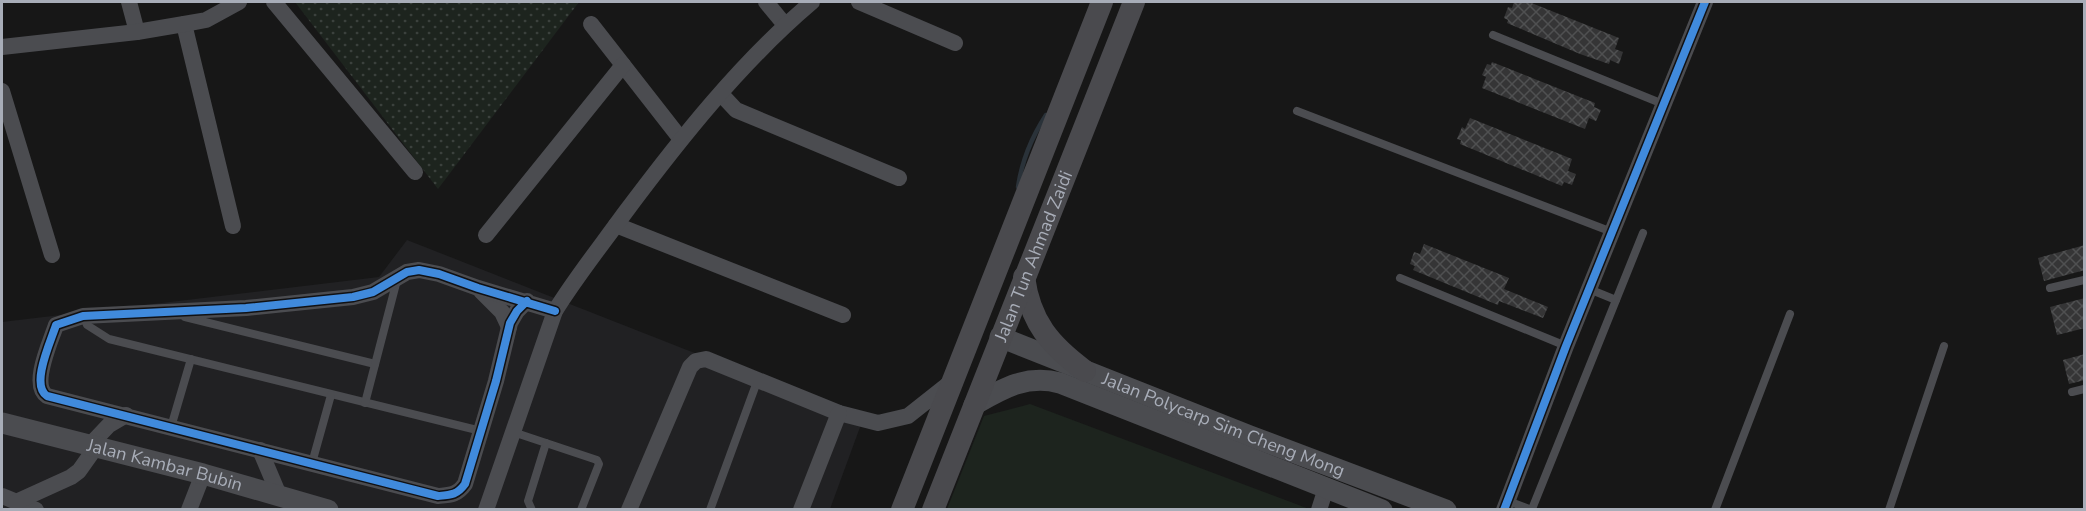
<svg xmlns="http://www.w3.org/2000/svg" width="2086" height="511" font-family="'Nunito Sans',sans-serif">
  <style>
    .built { fill: #212123 }
    .grass { fill: url(#grass-dots) }
    .park { fill: #1d241e }
    .lines { fill: none; stroke-linecap: round; stroke-linejoin: round }
    .stream { stroke: #2a3239; stroke-width: 4.5 }
    .building { fill: url(#building-cross-hatch) }
    .service { stroke: #4b4c50; stroke-width: 8 }
    .minor { stroke: #4b4c50; stroke-width: 16 }
    .tertiary { stroke: #4b4c50; stroke-width: 21 }
    .secondary { stroke: #4a4a4e; stroke-width: 22 }
    .cycleway-casing { stroke: #111113; stroke-width: 11 }
    .cycleway { stroke: #408adc; stroke-width: 8 }
    .labels { text-anchor: middle; stroke-width: 4.5; stroke-linejoin: round; paint-order: stroke }
    .street-label { font-size: 18px; fill: #a8adb8; stroke: #111113 }
  </style>
  <defs>
    <pattern id="grass-dots" width="8" height="8" patternUnits="userSpaceOnUse" patternTransform="scale(1.5)"><rect width="8" height="8" fill="#1d241e"/><path d="M2 2h.1M6 6h.1" fill="none" stroke="#3b413d" stroke-width="1.8" stroke-linecap="round"/></pattern>
    <pattern id="building-cross-hatch" width="8" height="8" patternUnits="userSpaceOnUse" patternTransform="scale(1.5)"><rect width="8" height="8" fill="#353536"/><path d="M0 0l8 8M0 8l8-8" fill="none" stroke="#4f5051"/></pattern>
  </defs>
  <rect width="100%" height="100%" fill="#171717"/>
  <path class="built" d="M407 240 863 419 830 509H2V322L379 277Z"/>
  <path class="grass" d="M295 2H579L438 189Z"/>
  <path class="park" d="M1030 404 1296 504 1309 509H947L984 416Z"/>
  <g class="lines">
    <path class="stream" d="M1018 187C1022 160 1031 138 1046 115"/>
  </g>
  <g class="building">
    <path d="M1514 2H1529L1619 38 1615 49 1623 52 1619 64 1610 60 1609 64 1580 54 1507 23 1508 20 1504 18 1508 7 1512 8Z"/>
    <path d="M1492 62 1595 103 1594 107 1601 110 1596 121 1589 118 1585 129 1482 88 1486 77 1482 75 1487 64 1491 65Z"/>
    <path d="M1470 118 1572 159 1568 171 1576 174 1572 185 1564 182 1562 186 1460 144 1461 140 1457 139 1462 127 1465 129Z"/>
    <path d="M1424 244 1509 278 1504 289 1548 307 1543 318 1499 301 1498 305 1413 270 1415 266 1410 264 1414 252 1420 254Z"/>
    <path d="M2085 245V270L2044 281 2038 258Z"/>
    <path d="M2085 298V328L2057 335 2050 307Z"/>
    <path d="M2085 354V380L2069 384 2063 360Z"/>
  </g>
  <g class="lines">
    <g class="service">
      <path d="M1493 35 1663 104"/>
      <path d="M1297 111 1612 232"/>
      <path d="M1400 278 1566 346"/>
      <path d="M2050 288 2084 280"/>
      <path d="M1589 289 1616 300"/>
      <path d="M83 316 87 325 109 339 481 431"/>
      <path d="M185 317 375 364"/>
      <path d="M2072 392 2084 389"/>
      <path d="M365 403 397 280"/>
      <path d="M171 427 191 359"/>
      <path d="M513 432 546 443 528 501 532 510"/>
      <path d="M546 443 597 460 599 464 581 510"/>
      <path d="M312 463 331 395"/>
      <path d="M1508 501 1532 510"/>
      <path d="M1532 509 1643 233"/>
      <path d="M710 510 758 379"/>
      <path d="M1715 510 1790 314"/>
      <path d="M1889 510 1944 346"/>
    </g>
    <g class="minor">
      <path d="M129 2 137 32"/>
      <path d="M274 2 415 172"/>
      <path d="M766 2 785 25"/>
      <path d="M859 2 955 43"/>
      <path d="M184 24 233 226"/>
      <path d="M591 24 680 138"/>
      <path d="M2 47 137 32 184 24 206 20 239 2"/>
      <path d="M2 91 52 255"/>
      <path d="M721 94 736 110 899 178"/>
      <path d="M616 225 843 315"/>
      <path d="M486 235 623 65"/>
      <path d="M481 291 502 312 509 327"/>
      <path d="M527 301 517 311 510 323 496 381 465 484C457 495 451 495 438 496L47 396C30 385 51 341 56 325L83 316 246 308 353 297 373 292 407 272 419 270 439 274 478 288 555 311"/>
      <path d="M90 445 109 425 126 415"/>
      <path d="M260 450 279 495"/>
      <path d="M2 496 36 510"/>
      <path d="M16 502 71 477 79 471 96 447"/>
      <path d="M189 510 203 474"/>
      <path d="M486 510 555 311C576 277 601 246 624 214 680 139 741 62 812 2"/>
      <path d="M629 510 690 367 696 361 706 359 839 413 878 423 908 416 951 382"/>
      <path d="M801 510 839 413"/>
      <path d="M1319 510 1326 488"/>
      <path d="M1504 510 1566 346 1705 2"/>
    </g>
    <g class="tertiary">
      <path id="s1" d="M1000 337 1250 436 1446 510"/>
      <path d="M974 405C1002 389 1026 374 1060 383L1382 510"/>
      <path id="s2" d="M2 423 203 474 328 510"/>
    </g>
    <g class="secondary">
      <path d="M1024 277C1030 322 1050 345 1085 371"/>
      <path d="M902 510 1102 2"/>
      <path id="s3" d="M933 510 1134 2"/>
    </g>
    <defs>
      <g id="cycleway">
        <path d="M527 301 517 311 510 323 496 381 465 484C457 495 451 495 438 496L47 396C30 385 51 341 56 325L83 316 246 308 353 297 373 292 407 272 419 270 439 274 478 288 555 311"/>
        <path d="M1504 510 1566 346 1705 2"/>
      </g>
    </defs>
    <use href="#cycleway" class="cycleway-casing"/>
    <use href="#cycleway" class="cycleway"/>
  </g>
  <g class="labels">
    <g class="street-label">
      <text dy="6" stroke="none"><textPath href="#s3" startOffset="273">Jalan Tun Ahmad Zaidi</textPath></text>
      <text dy="6" stroke="none"><textPath href="#s1" startOffset="240">Jalan Polycarp Sim Cheng Mong</textPath></text>
      <text dy="6" stroke="none"><textPath href="#s2" startOffset="168">Jalan Kambar Bubin</textPath></text>
    </g>
  </g>
  <rect width="2086" height="511" fill="none" stroke="#a8adb8" stroke-width="6"/>
</svg>
